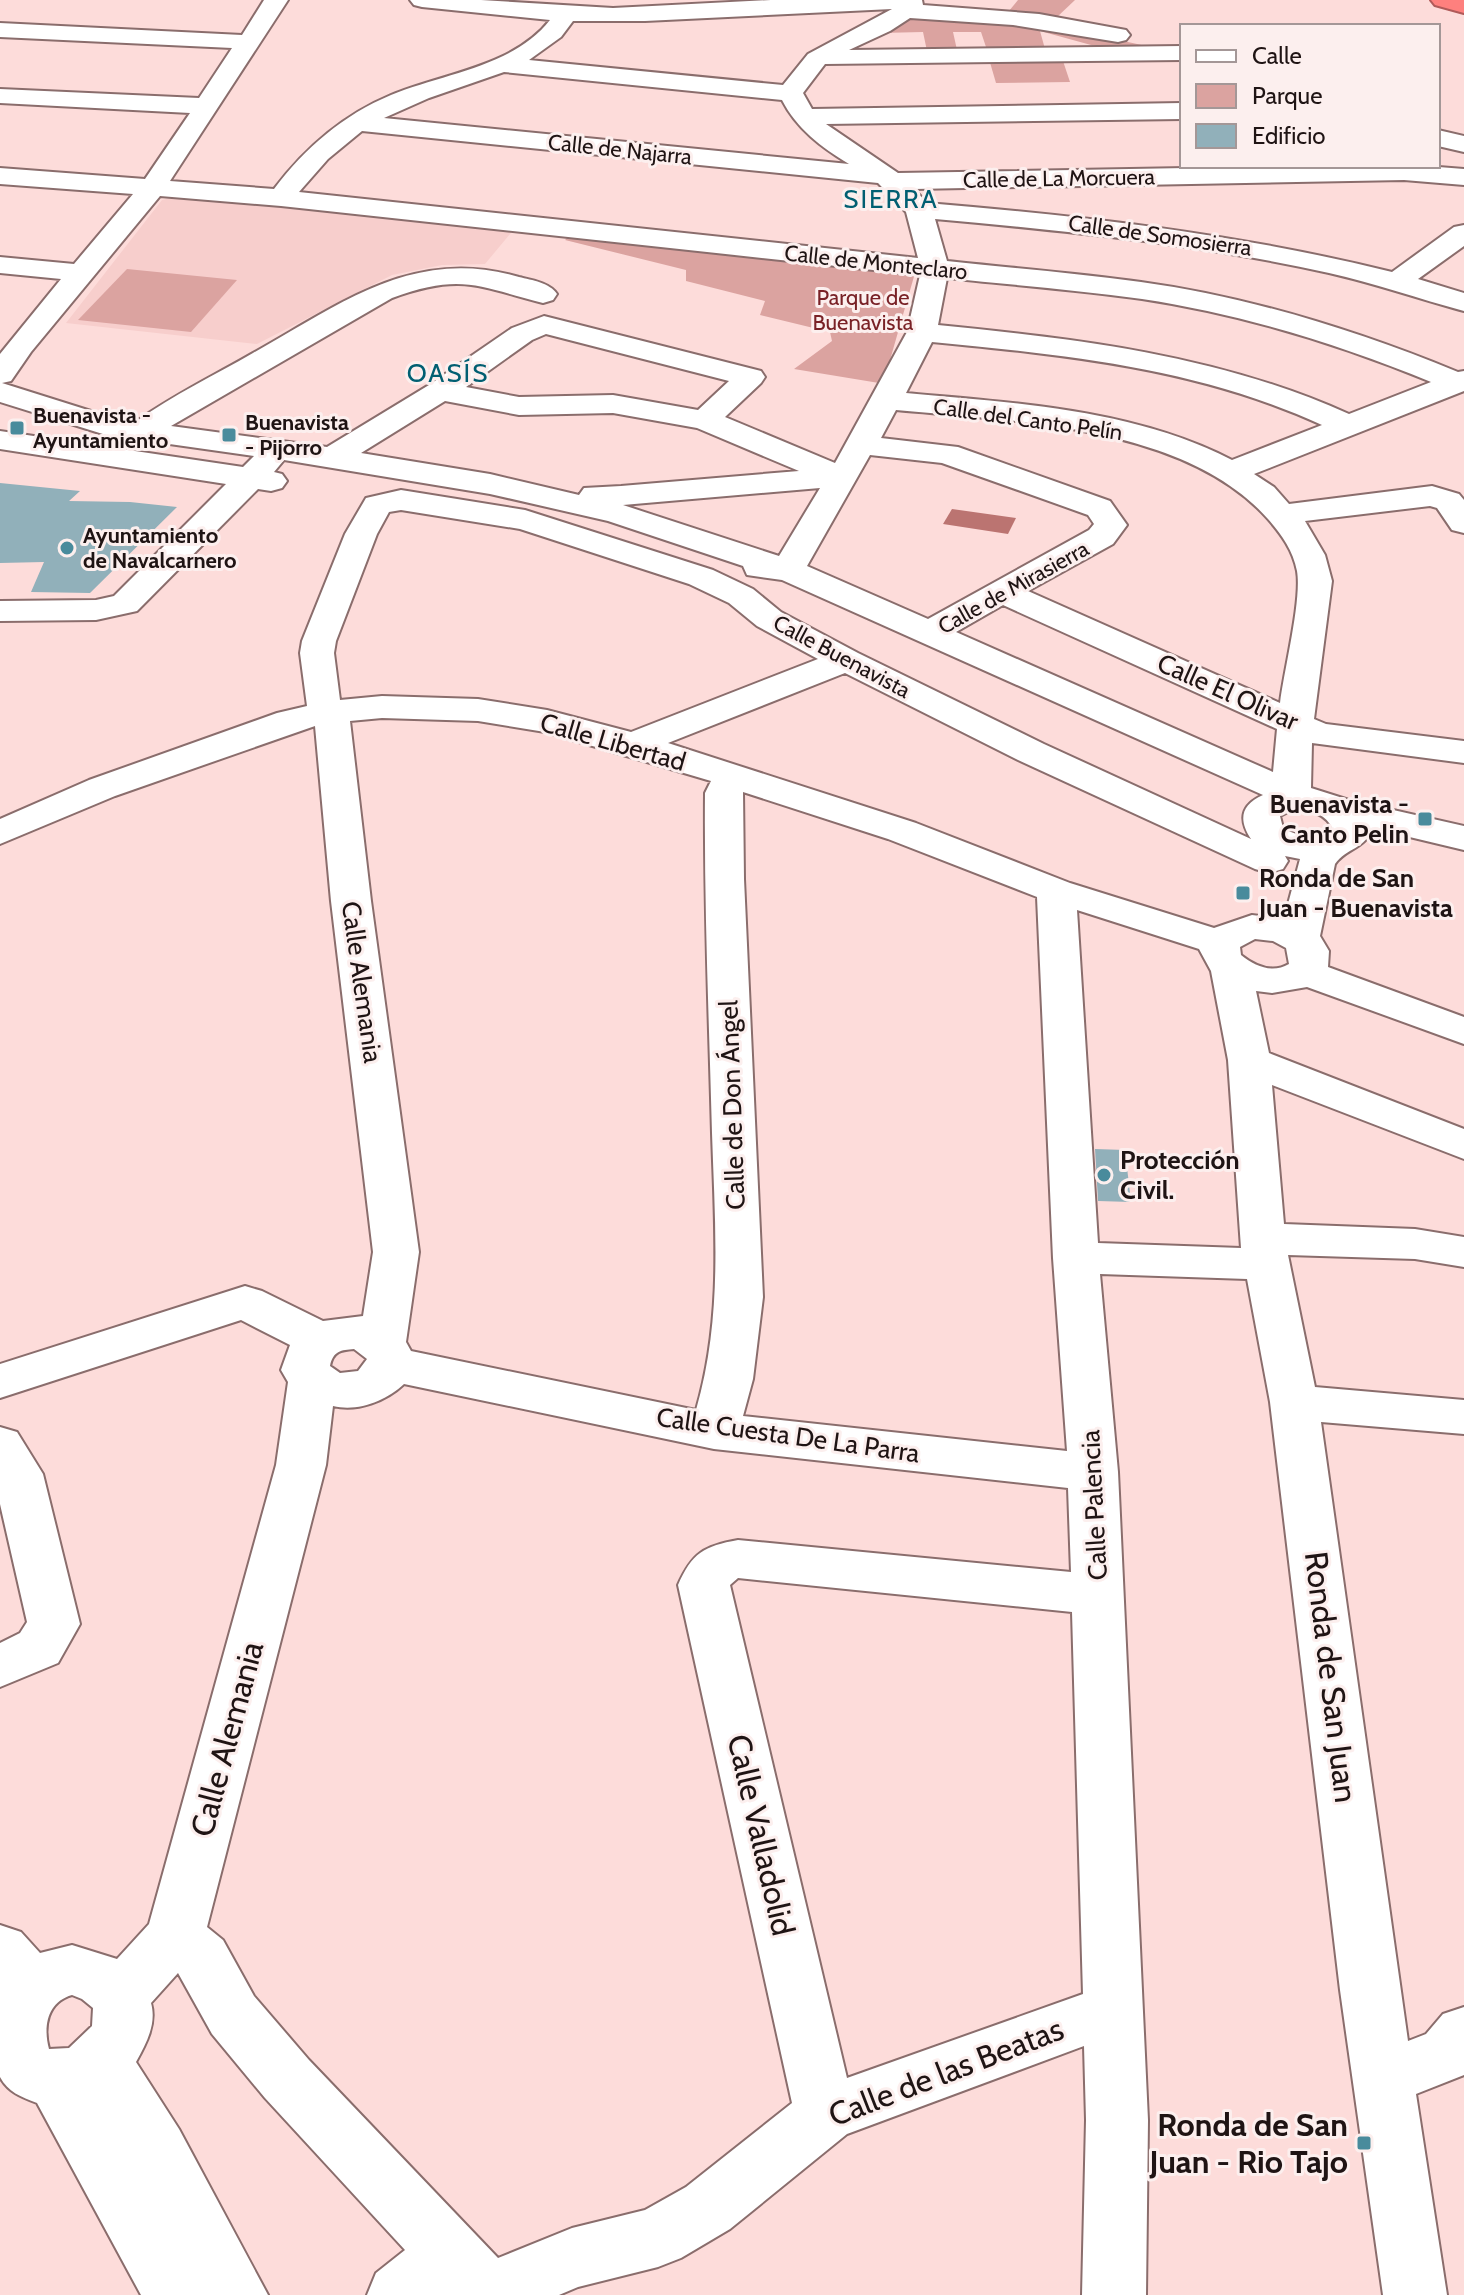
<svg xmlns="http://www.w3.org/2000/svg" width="1464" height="2295" font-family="Cabin,sans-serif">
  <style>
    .built { fill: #f7cecc }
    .green { fill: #dba3a0 }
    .water { fill: #bb7471 }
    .building { fill: #91b0ba }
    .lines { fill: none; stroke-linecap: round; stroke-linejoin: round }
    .minor-casing { stroke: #8a6d6c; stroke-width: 4 }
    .highway-casing { stroke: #b05a59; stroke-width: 4 }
    .minor { fill: #fff; fill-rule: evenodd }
    .highway { fill: #fe807e; fill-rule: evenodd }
    .poi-dot { fill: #498b9c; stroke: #fcefee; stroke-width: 3 }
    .labels { text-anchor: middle; stroke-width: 6; stroke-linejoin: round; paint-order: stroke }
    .far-street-label { font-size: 22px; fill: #1f1414; stroke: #fcefee }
    .far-park-label { font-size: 22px; fill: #792126; stroke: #fcefee }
    .far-poi-label { font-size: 22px; font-weight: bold; fill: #1f1414; stroke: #fcefee; text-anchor: start }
    .far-quarter-label { font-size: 26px; letter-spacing: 2px; fill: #015f72; stroke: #fcefee }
    .street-label { font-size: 26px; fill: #1f1414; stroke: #fcefee }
    .poi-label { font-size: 26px; font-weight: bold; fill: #1f1414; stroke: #fcefee; text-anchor: start }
    .near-street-label { font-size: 32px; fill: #1f1414; stroke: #fcefee }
    .near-poi-label { font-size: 32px; font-weight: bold; fill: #1f1414; stroke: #fcefee; text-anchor: end }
  </style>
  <rect width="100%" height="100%" fill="#fddcda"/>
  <path class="built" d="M180 196 515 228 485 264 442 265 392 275 257 344 66 323 162 200Z"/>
  <g class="green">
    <path d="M1018 0H1075L1056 18 1009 11Z"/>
    <path d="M911 16C992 18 1072 29 1151 47L1102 48 1040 31 1045 49 987 50 981 32H953L957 50 927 51 923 32 880 33Z"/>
    <path d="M1062 58 1070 82 996 83 989 59Z"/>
    <path d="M574 231 915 273 890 360 879 383 794 369 832 341 830 332 760 315 765 301 686 281V270L565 240Z"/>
    <path d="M127 269 237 280 191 332 78 320Z"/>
  </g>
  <path class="water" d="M952 509 1016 518 1008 534 943 524Z"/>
  <g class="building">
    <path d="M0 483 80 491 69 501 130 502 177 507 90 593 31 592 44 562 0 563Z"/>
    <path d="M1095 1149 1125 1150 1131 1202 1098 1201Z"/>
  </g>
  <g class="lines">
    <defs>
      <g id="minor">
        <path d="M264 0H288L170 181 274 189C305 148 343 115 391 95 444 73 513 67 550 20L422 7 414 5 410 0H481L613 8 771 0H922L923 5 1039 14 1126 30 1130 35 1126 40 1118 42 1013 25 910 18 890 31 849 50 1182 46V60L825 64 803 93 812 109 1182 103V119L826 124 898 173 1298 166H1426L1464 169V185L1404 180 914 189 927 203C1084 216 1239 234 1392 272L1454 227 1464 225V246L1418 279 1464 293V311C1419 299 1374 283 1329 273 1199 244 1067 231 935 219L947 261C1012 268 1077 273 1141 282 1250 297 1358 331 1458 372L1464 371V391L1254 474 1274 487 1289 504 1432 486 1459 494 1464 500V533L1452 530 1437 508 1430 506 1305 521 1325 555 1332 581 1314 719 1326 724 1464 741V763L1312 743 1311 788 1349 800 1464 826V850L1372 828C1366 849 1346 848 1335 864L1320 936 1329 951 1328 967 1464 1017V1044L1307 987 1272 993 1256 991 1269 1053 1464 1129V1159L1272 1085 1284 1224 1415 1229 1464 1237V1267L1415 1259 1288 1255 1315 1387 1464 1400V1434L1321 1422 1408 2041 1426 2034 1443 2014 1464 2007V2075L1416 2094 1447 2295H1383L1340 1990 1270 1402 1247 1279 1100 1274 1118 1472 1148 2120 1146 2295H1082L1086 2120 1084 2046 847 2134 730 2229 681 2258 658 2267 578 2287 559 2295H367L376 2273 405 2250 265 2098 212 2034 178 1973 151 2003C157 2024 146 2044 136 2062L179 2129 268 2295H141L37 2103C21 2097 8 2092 0 2077V1925L21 1932 40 1953 72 1945 117 1959 149 1924 276 1465 288 1382 281 1370 290 1345 241 1320 0 1398V1364L245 1286 262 1291 323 1321 363 1316 373 1252 331 901 315 726 115 796 0 844V819L89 780 277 713 307 706 300 653 302 641 345 534 366 498 401 490 525 510 713 570 753 589 781 612 858 653 1044 744 1251 839C1238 819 1241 805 1263 795L782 580 747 575 743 566 608 521 490 494 284 460 274 472 282 474 287 481 282 488 271 491 258 489 137 611 96 620 0 621V601L96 600 114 596 226 484 0 449V431L243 467 254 456 106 435 0 402V354L61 279 0 273V257L74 264 133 194 0 184V168L145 179 190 113 0 103V89L199 98 232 48 0 37V23L242 35ZM892 9 808 54 783 85 529 60 561 37 573 21H645ZM504 72 782 100C797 129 821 147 849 164L384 118 429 98ZM362 131 878 183 906 212 918 258 299 192 328 159ZM160 196 281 206 920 275 907 332 835 463 725 417 761 383 765 377 761 371 544 316 512 328 429 385 327 447 171 426 392 298C461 273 477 286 543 303L553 300 557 294C550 283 532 280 519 277 414 246 341 304 253 353 215 375 173 395 137 421L110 417 2 383 11 381 31 352ZM947 278C1012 285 1078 290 1142 299 1241 314 1339 344 1431 382L1349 414C1218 355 1079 339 938 325ZM546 334 729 381 698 410 613 395 519 397 466 387 532 340ZM932 342C1066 355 1198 368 1322 425L1232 460C1133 409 1015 403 906 393ZM445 401 519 415 613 413 697 428 799 471 621 486 584 488 579 495 490 474 361 453ZM896 410C1013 421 1185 425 1268 519 1281 534 1293 550 1297 571 1302 600 1284 670 1280 703L1028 591 1113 544 1127 525 1110 501 958 447 881 438ZM870 455 942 463 1088 515 1094 524 1089 530 928 619 807 566ZM820 488 779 556 623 505ZM401 510 520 529 689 584 729 603 757 626 818 659 631 732 547 710 478 699 382 696 340 700 334 653 336 641 377 534 389 512ZM1003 605 1277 729 1273 772 956 632ZM845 673 1018 760 1255 869 1269 873 1283 869 1288 861 1285 856 1300 859 1284 919 1252 915 1214 928 1070 883 916 823 668 743ZM382 718 478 721 545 732 711 781 705 793C704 906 709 1019 712 1133 715 1228 723 1317 696 1410L411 1351 406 1342 419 1252 371 901 350 721ZM743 792 888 839 1037 897 1053 1258 1067 1451 743 1416 753 1379 763 1297 744 879ZM1294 809C1311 810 1327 814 1333 830 1317 840 1298 837 1283 828L1280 816ZM1077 910 1199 949 1211 971 1228 1060 1241 1248 1098 1243ZM1255 939 1273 941 1286 948 1289 964C1272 974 1255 966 1241 955L1240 947ZM354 1349 367 1359 358 1371 340 1373 330 1366C333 1351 341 1350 354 1349ZM404 1384 714 1449 1068 1488 1071 1572 738 1540C704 1546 692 1553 678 1585L792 2103 686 2187 645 2210 572 2228 498 2258 309 2060 254 1996 223 1940 207 1927 326 1465 333 1406C358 1412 386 1401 404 1384ZM738 1578 1072 1612 1083 1994 847 2078 730 1585ZM72 1995 82 1999 93 2008 92 2026 69 2048 49 2049C43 2027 47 2002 72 1995Z"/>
        <path d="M1438 130 1464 136V152L1438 146Z"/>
        <path d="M0 1427 17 1432 43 1474 80 1624 58 1663 0 1687V1643L20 1633 27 1622 0 1504Z"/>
      </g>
      <path id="highway" d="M1431 0H1464V13L1435 5Z"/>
    </defs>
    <use href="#minor" class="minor-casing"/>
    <use href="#highway" class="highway-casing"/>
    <use href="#minor" class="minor"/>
    <use href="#highway" class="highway"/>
  </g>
  <g class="poi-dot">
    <rect x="9" y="420" width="16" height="16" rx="4"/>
    <rect x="221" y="427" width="16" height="16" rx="4"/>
    <circle cx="67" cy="548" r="8"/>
    <rect x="1417" y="811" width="16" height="16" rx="4"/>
    <rect x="1235" y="885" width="16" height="16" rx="4"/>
    <circle cx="1104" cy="1175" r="8"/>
    <rect x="1356" y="2135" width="16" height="16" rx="4"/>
  </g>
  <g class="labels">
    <g class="far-street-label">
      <text transform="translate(620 149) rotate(6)" y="8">Calle de Najarra</text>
      <text transform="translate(1059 178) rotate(-1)" y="8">Calle de La Morcuera</text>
      <text transform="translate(1160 235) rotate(8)" y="8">Calle de Somosierra</text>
      <text transform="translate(876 262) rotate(6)" y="8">Calle de Monteclaro</text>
      <text transform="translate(1028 419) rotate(8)" y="8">Calle del Canto Pelín</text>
      <text transform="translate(1013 587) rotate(-29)" y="8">Calle de Mirasierra</text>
      <text transform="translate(842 656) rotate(28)" y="8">Calle Buenavista</text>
    </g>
    <g class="far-park-label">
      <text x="863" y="305">Parque de<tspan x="863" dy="25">Buenavista</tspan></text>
    </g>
    <g class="far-poi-label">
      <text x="33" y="423">Buenavista -<tspan x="33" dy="25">Ayuntamiento</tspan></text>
      <text x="245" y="430">Buenavista<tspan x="245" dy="25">- Pijorro</tspan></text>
      <text x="83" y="543">Ayuntamiento<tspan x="83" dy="25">de Navalcarnero</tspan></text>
    </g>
    <g class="far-quarter-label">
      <text x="891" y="208">SIERRA</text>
      <text x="448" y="382">OASÍS</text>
    </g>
    <g class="street-label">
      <text transform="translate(1228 692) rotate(24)" y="9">Calle El Olivar</text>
      <text transform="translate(613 742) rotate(16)" y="9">Calle Libertad</text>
      <text transform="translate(362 982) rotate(82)" y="9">Calle Alemania</text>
      <text transform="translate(732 1105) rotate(-92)" y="9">Calle de Don Ángel</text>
      <text transform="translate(788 1435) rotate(8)" y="9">Calle Cuesta De La Parra</text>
      <text transform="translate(1094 1505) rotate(-93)" y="9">Calle Palencia</text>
    </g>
    <g class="poi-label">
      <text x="1409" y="813" text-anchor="end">Buenavista -<tspan x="1409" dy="30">Canto Pelin</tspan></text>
      <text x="1259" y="887">Ronda de San<tspan x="1259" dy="30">Juan - Buenavista</tspan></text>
      <text x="1120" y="1169">Protección<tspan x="1120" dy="30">Civil.</tspan></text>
    </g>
    <g class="near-street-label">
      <text transform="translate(1331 1677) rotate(83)" y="11">Ronda de San Juan</text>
      <text transform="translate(227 1739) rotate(-75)" y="11">Calle Alemania</text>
      <text transform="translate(761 1835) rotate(77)" y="11">Calle Valladolid</text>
      <text transform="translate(946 2072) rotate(-21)" y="11">Calle de las Beatas</text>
    </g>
    <g class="near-poi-label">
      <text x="1348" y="2136">Ronda de San<tspan x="1348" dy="37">Juan - Rio Tajo</tspan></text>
    </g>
  </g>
  <rect x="1180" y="24" width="260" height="144" fill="#fcefee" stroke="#a49797" stroke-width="2"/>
  <rect x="1196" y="50" width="40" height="12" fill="#ffffff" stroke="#a49797" stroke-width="2"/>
  <text x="1252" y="64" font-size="24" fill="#1f1414">Calle</text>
  <rect x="1196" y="84" width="40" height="24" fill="#dba3a0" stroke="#a49797" stroke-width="2"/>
  <text x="1252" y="104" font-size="24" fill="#1f1414">Parque</text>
  <rect x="1196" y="124" width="40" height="24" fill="#91b0ba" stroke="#a49797" stroke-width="2"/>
  <text x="1252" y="144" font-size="24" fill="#1f1414">Edificio</text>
</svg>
